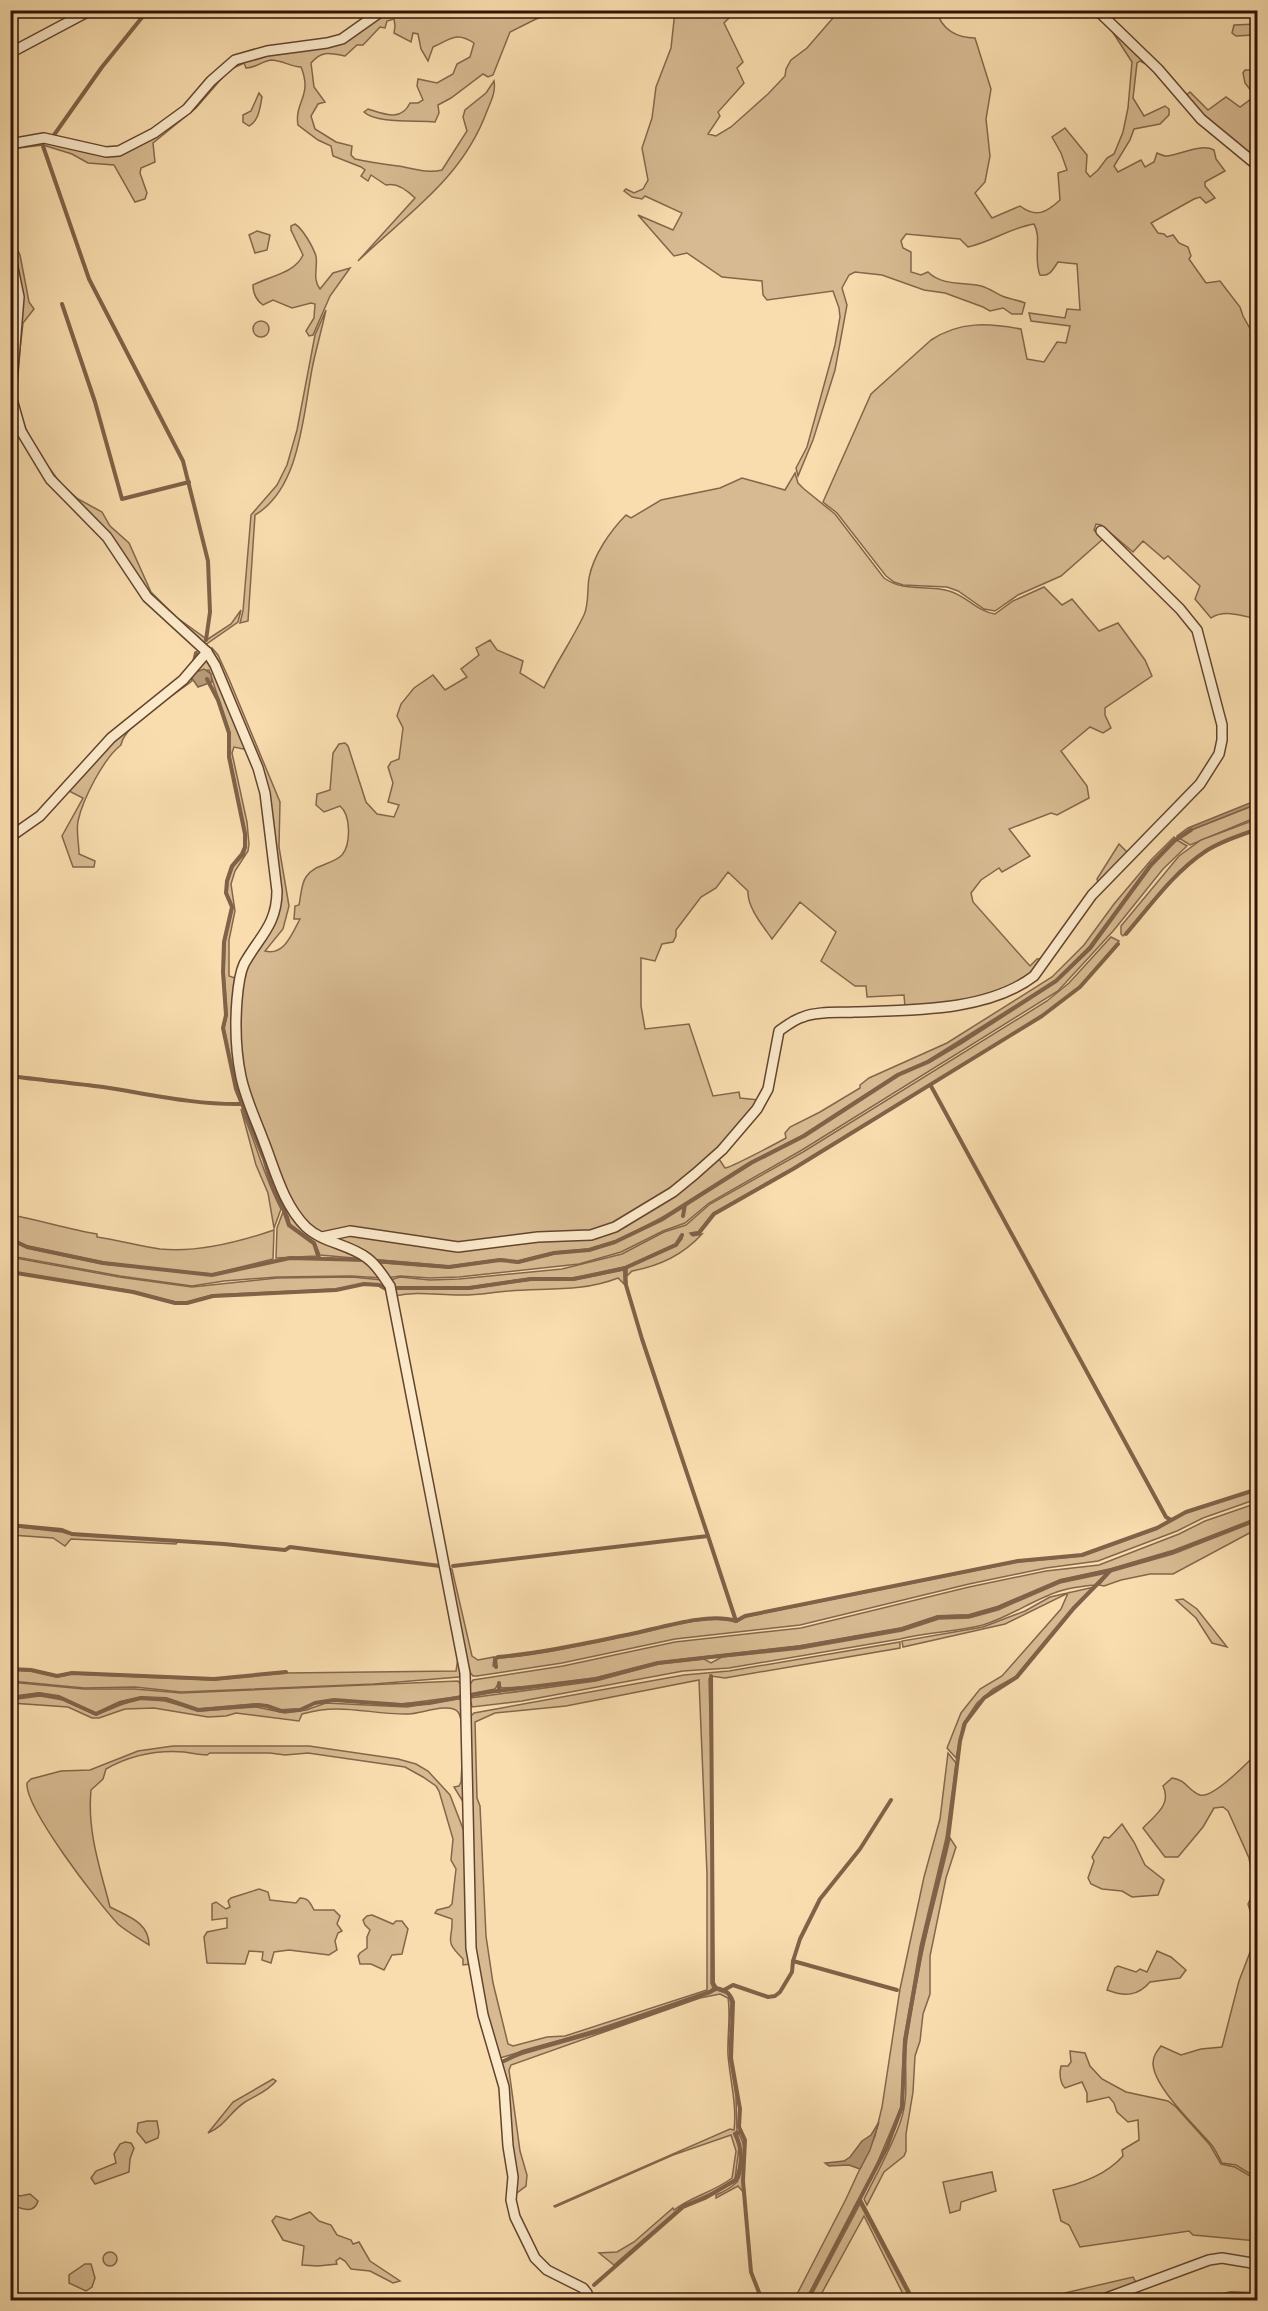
<svg xmlns="http://www.w3.org/2000/svg" width="1268" height="2311" font-family="Vollkorn,serif">
  <style>
    .green { fill: #d7ba91; stroke: #84664b; stroke-width: 1.5; fill-rule: evenodd }
    .water { fill: #b59875; stroke: #806248; stroke-width: 1.5 }
    .lines { fill: none; stroke-linecap: round; stroke-linejoin: round }
    .stream { stroke: #806248; stroke-width: 4 }
    .minor-casing { stroke: #63452f; stroke-width: 12 }
    .minor { stroke: #fbe9ca; stroke-width: 9 }
  </style>
  <rect width="100%" height="100%" fill="#f9ddae"/>
  <filter id="stains"><feTurbulence type="fractalNoise" baseFrequency=".00333" numOctaves="4"/><feColorMatrix values="0 0 0 0 .2 0 0 0 0 .09 0 0 0 0 .02 0 0 0 .5 -.17"/></filter>
  <radialGradient id="worn" r=".72"><stop offset=".6" stop-color="#630" stop-opacity="0"/><stop offset="1" stop-color="#630" stop-opacity=".3"/></radialGradient>
  <g class="green">
    <path d="M387 11H562L536 19 510 32 493 75 488 77 483 74 451 98 438 105 439 113 435 122C418 120 376 124 364 112L368 109C384 114 401 122 410 103H418L423 100 417 86 418 79 437 83 453 74 457 64 470 57 474 43C456 31 451 39 433 47L428 61 421 49 418 34 413 33 411 42 394 33 395 26 394 19 387 21 385 28 380 27 363 45H357L345 56C330 53 322 50 311 63L314 87 325 102 318 104 311 116 315 129 336 142 352 146 351 155 355 159C369 162 383 164 398 166 412 168 427 174 442 170L467 131 463 117 465 110 486 93 494 81C496 92 491 101 487 111 462 179 408 213 358 261L415 198C408 191 397 182 386 185L371 175 368 181 361 176 365 170 361 167 333 156 331 146 318 140 298 125C294 102 313 96 301 67 291 67 282 60 271 60 262 61 256 68 246 68L244 63 229 70 196 108 153 143 155 162 141 168 140 173 147 193 145 199 135 202 114 165 88 163 72 154 43 145 11 149 10 146 44 141 89 153 104 154 134 148 232 65 249 58 330 45Z"/>
    <path d="M675 11H736L724 23 743 62 737 68 744 83 718 112 720 116 708 134 716 136 731 127 768 94 785 76 786 69 791 60 807 48 839 11H937C941 30 958 38 975 38L991 89 986 119 990 156 985 182 975 193 992 218 1020 206C1036 218 1046 213 1060 200L1058 173 1067 170 1061 153 1052 137 1065 128 1087 155 1086 172 1090 177 1098 170 1107 158 1114 154 1123 132 1128 108 1132 62 1112 31 1129 43 1156 69 1140 61 1137 63 1133 98 1144 116 1165 106 1169 109V115L1160 124 1134 129 1130 140 1114 166 1118 172 1141 160 1145 167 1154 162 1157 153C1160 154 1163 156 1166 156 1180 155 1201 143 1214 150L1216 159 1225 171 1205 182V186L1215 198 1206 203 1200 197 1194 199 1151 223 1158 233 1164 234 1167 237 1173 235 1179 243 1188 247 1191 256 1189 259 1206 283 1220 281 1240 307 1243 316 1257 341V619C1244 616 1224 609 1211 618L1195 599 1200 586 1168 556 1164 559 1143 541 1133 552 1101 525 1096 524 1094 530 1103 539 1061 576 1018 595 995 611 984 609 958 591 947 587 903 585 894 582 886 576 837 513 823 502 871 394 931 340C960 321 988 323 1021 329L1027 359 1044 362 1057 342 1066 343 1070 326 1031 321 1029 313 1065 318 1067 309 1080 310 1077 264 1058 262C1053 269 1050 277 1040 275 1033 258 1042 237 1034 224 1010 228 991 242 968 247L960 239 906 234 901 241 903 248 911 252V272L921 275 928 272C942 286 963 282 981 286 989 288 995 293 1002 296 1009 299 1018 300 1025 303L1022 314H1012L1003 308 990 311 983 307 945 293 924 290 882 275 855 272 849 275 842 288 847 305 835 370 813 440 798 476 796 468 807 447 835 345 840 317 839 308 833 291 767 300 763 295 762 281 722 277 687 253 674 256 638 215 673 230 682 213 645 196 642 199 632 197 624 191 626 189 634 193 643 189 648 180 642 148 652 118 656 87 671 48Z"/>
    <path d="M1257 24V37L1253 35 1236 36 1232 33 1234 25Z"/>
    <path d="M1245 70H1250L1257 79V161L1221 136 1185 96 1190 92 1208 110 1226 97 1240 107 1255 96 1245 83 1243 73Z"/>
    <path d="M259 93 262 97C260 107 259 121 249 126L243 122V115L251 111Z"/>
    <path d="M295 224C303 229 313 247 316 256 318 268 312 279 320 289L333 273 350 268 330 296 313 335 309 336 306 331 314 318 315 304 311 303 292 308 273 300 263 305C256 300 253 293 253 285 270 276 295 273 303 255L291 230V226Z"/>
    <path d="M257 231 270 235 267 250 255 253 249 235Z"/>
    <path d="M10 235 20 255 29 302 34 309 23 323 15 393 25 427 36 450 61 484 78 499 102 512 110 526 129 543 151 592 176 617 205 638V641L231 624 241 610 238 622 205 645 153 601 133 574 55 481 26 435 14 400 18 274 11 245Z"/>
    <path d="M326 310C322 328 317 346 313 364 303 413 301 488 255 515L248 621 240 623 243 611 251 515 277 485 287 465 297 430 315 335Z"/>
    <circle cx="261" cy="329" r="8"/>
    <path d="M795 473 798 483 804 489 835 514 884 578C905 593 926 584 949 591 967 596 976 611 995 614L1013 601 1044 587 1062 605 1072 599 1099 631 1118 623 1145 660 1152 676 1105 708V715L1111 728 1103 733 1090 727 1061 751 1087 786 1089 798 1057 815 1051 813 1009 829 1030 856 1002 872 999 868 981 880 971 893 973 902 1030 966 1037 959 1046 958 1031 975 1018 985 964 1000 905 1007 904 995 867 997 866 986H855L821 961 836 932 800 902 772 939C763 926 747 907 748 891L728 872 716 888 701 897 676 930V936L673 942 662 944 655 961 641 958V1006L645 1029 689 1024 713 1096 739 1092 740 1098 760 1100C752 1112 742 1122 732 1132 694 1174 651 1207 598 1231L459 1244 350 1230 323 1235 309 1227 293 1207 249 1099 240 1053 239 1001 245 969 277 913 268 796 210 651 212 648 218 655 229 679 280 802 279 847 289 906 283 929 265 951C284 956 292 934 300 919H294L295 906 299 905C301 896 301 884 306 877 314 864 332 865 342 855 351 844 351 815 340 806L324 812 316 805 317 794 330 790 333 753 339 744 345 743 348 746 366 802 377 814 394 817 399 805 388 802 393 783 388 767 391 762 399 759 403 728 397 716 401 704 414 688 433 675 445 690 467 677 461 669 479 655 476 648 490 640 497 650 523 661 520 673 544 688C556 663 572 640 584 615 589 604 587 590 589 578 593 556 610 531 626 515L631 518 661 500 720 488 742 478 785 490Z"/>
    <path d="M207 656 248 750 234 747 232 753 247 822 249 844 248 851 235 871 231 884 235 911 229 940V976L238 979 236 1054 285 1201 283 1206 272 1186 265 1158 237 1089 224 1028 227 1015 224 973 225 942 233 907 227 893 228 881 233 867 244 855 246 847V834L230 757V733L209 670 198 671 191 677 192 681C175 695 125 723 121 745 103 759 83 799 78 821 76 831 79 844 79 854L95 861 94 867H73L62 836 83 798 69 791 114 739Z"/>
    <path d="M1257 804V817L1190 845 1179 838 1191 830Z"/>
    <path d="M1257 819V828C1241 835 1222 840 1206 850 1173 871 1149 906 1123 936L1121 934V926L1179 856 1201 840Z"/>
    <path d="M1174 837 1176 839 1150 864 1089 947 1056 980 927 1061 897 1074 803 1135 750 1162 660 1219 615 1241 589 1249 554 1252 518 1261 500 1259 449 1266 370 1259 330 1237 350 1233 445 1248 614 1229 717 1156 725 1168C730 1168 777 1143 786 1138L785 1133 790 1127 820 1112 860 1088V1085L869 1078 947 1043 1052 977 1084 945 1114 904 1151 860Z"/>
    <path d="M1177 840 1187 846 1163 869 1114 930 1058 991 802 1150 709 1203 685 1223 663 1231 621 1252 579 1264 459 1277 430 1278 400 1276 387 1278 373 1262 449 1268 500 1260 518 1263 554 1254 589 1250 615 1243 683 1206V1216L686 1204 751 1163 804 1136 898 1075 928 1062 960 1043 1057 981 1091 949 1151 865Z"/>
    <path d="M1119 844 1128 853 1098 883 1097 879Z"/>
    <path d="M1111 937 1119 941 1079 987 1042 1016 793 1168 713 1213 698 1232 690 1233 693 1236 702 1234C683 1255 660 1266 632 1271L627 1276V1268L677 1245 682 1239 683 1234 675 1244 625 1267 588 1275 573 1278H531L469 1287H393L390 1280 400 1277 430 1280 459 1279 562 1269 622 1254 664 1232 686 1225 710 1204 803 1152 1047 1001 1069 983Z"/>
    <path d="M241 1109C256 1142 264 1177 281 1209L274 1228 268 1193 256 1165Z"/>
    <path d="M287 1204 295 1216 365 1259 320 1255 315 1243 290 1224 285 1209Z"/>
    <path d="M283 1212 288 1226 314 1245 317 1256 276 1258 277 1228Z"/>
    <path d="M11 1215C40 1220 67 1229 97 1234V1237C118 1240 139 1246 160 1249 197 1253 239 1242 274 1230L273 1259 212 1274 177 1271 103 1262 27 1246 11 1238Z"/>
    <path d="M11 1240 27 1248 103 1264 212 1275 291 1258 369 1261 383 1278 351 1276 277 1277 224 1281 192 1286 120 1276 11 1256Z"/>
    <path d="M10 1257 119 1277 192 1287 277 1278 352 1277 383 1280 386 1288 379 1285 364 1284 336 1289 212 1295 187 1302H175L133 1291 11 1272Z"/>
    <path d="M624 1270V1284L618 1278C583 1292 545 1288 509 1291 492 1292 476 1296 459 1295 437 1295 416 1291 395 1296L393 1289H469L531 1280H574Z"/>
    <path d="M1257 1490V1499L1203 1518 1177 1531 1098 1561 1046 1568 969 1584 800 1625 675 1639 562 1663 477 1676H473L469 1671 448 1568 452 1569 472 1656 478 1660 494 1657 493 1666 496 1667V1659L499 1658C548 1654 596 1642 645 1632 673 1626 709 1614 737 1622L745 1617 1018 1562 1082 1556 1157 1529 1187 1512Z"/>
    <path d="M1257 1503V1518L1172 1552 1111 1569 1060 1580 997 1607 969 1615 938 1616 902 1628 800 1646 658 1662 595 1678 535 1686 502 1688 498 1684 495 1689 469 1694V1686L473 1680 563 1666 675 1642 801 1628 969 1587 1046 1571 1099 1565 1179 1534 1205 1521Z"/>
    <path d="M1257 1521V1529L1173 1574H1150L1121 1580 1104 1586 1099 1585 1110 1572 1173 1554Z"/>
    <path d="M10 1526 62 1532 72 1535 178 1541 176 1544 71 1539 65 1546 53 1538 11 1535Z"/>
    <path d="M1107 1573 1097 1585C1081 1586 1061 1589 1047 1596 1025 1605 1006 1618 983 1625 956 1632 927 1632 900 1639L729 1668 683 1671 522 1701 472 1707 470 1698 596 1681 658 1664 704 1659 711 1663 722 1657 800 1649 902 1631 939 1619 969 1618 998 1610 1060 1583Z"/>
    <path d="M1094 1587 1073 1607 1015 1677 993 1689 977 1703 963 1724 956 1758 947 1748 961 1713 980 1689 1002 1676 1061 1609 1068 1593 1005 1624 903 1647 902 1641 983 1627 1025 1611 1050 1597Z"/>
    <path d="M1183 1599 1197 1609 1227 1647 1212 1643 1196 1618 1176 1600Z"/>
    <path d="M900 1642V1648L725 1678 711 1676 709 1679 712 1794 711 1983 713 1988 710 1991 598 2029 500 2058 486 2012 474 1945 470 1717 474 1713 684 1675 729 1671ZM699 1680 707 1874V1990L565 2036 547 2037 513 2046 508 2044 493 1983 486 1936 480 1806 477 1798 475 1722 495 1713 566 1706Z"/>
    <path d="M458 1658 461 1674 459 1677 374 1684 181 1692 135 1687 84 1688 11 1681 10 1670 31 1671 58 1677 72 1674 214 1680 286 1673 456 1671Z"/>
    <path d="M458 1681 462 1686 463 1696 402 1704 334 1700 315 1703 300 1709 281 1710 267 1705 257 1704 198 1709 166 1699 141 1697 119 1702 96 1713 59 1697 39 1693 11 1697 10 1682 84 1689H135L181 1693Z"/>
    <path d="M40 1696 63 1700 96 1715 123 1704 140 1699 165 1701 200 1711 256 1707 285 1713 306 1710 326 1703 407 1707 463 1698 465 1805 454 1787 459 1786 461 1782C462 1769 465 1721 458 1712 450 1702 420 1714 409 1714 370 1715 342 1702 302 1714L299 1721 236 1713 226 1716 208 1717 154 1708 125 1709 99 1718H92L68 1707 11 1703 10 1700Z"/>
    <path d="M173 1746H309L398 1759 416 1764 428 1771 450 1795 465 1834 466 1944 470 1964 463 1965V1959C443 1939 453 1942 452 1919L435 1913 437 1910 449 1907 452 1904 456 1869 451 1860 453 1839 439 1791 436 1786 423 1777 405 1767 308 1753 285 1755 270 1753H210L207 1755C199 1755 192 1753 184 1752 157 1750 129 1756 106 1769L103 1779 91 1790C87 1831 100 1868 110 1907 127 1916 149 1922 149 1945 139 1938 127 1932 118 1924 99 1904 24 1807 27 1783L31 1779 61 1771 90 1770 138 1751Z"/>
    <path d="M1257 1750H1258L1257 1933 1248 1904 1255 1889 1249 1858 1228 1811 1223 1807 1214 1808 1203 1827 1178 1857H1165L1143 1828C1155 1815 1172 1805 1163 1786L1172 1778C1187 1780 1188 1791 1200 1795 1213 1799 1247 1763 1256 1754Z"/>
    <path d="M948 1753 956 1763 946 1838 920 1947 904 2040 901 2107 873 2173 806 2300H794L846 2199 875 2136 882 2107 900 1989 924 1877 940 1819Z"/>
    <path d="M1122 1824 1134 1842 1145 1865 1164 1880 1158 1895 1132 1897 1122 1891 1102 1889 1091 1884 1088 1878 1094 1861 1092 1857 1104 1837 1109 1838Z"/>
    <path d="M950 1838 956 1847 946 1878 930 1956V1994L923 2014 920 2041 915 2056 913 2092 906 2134V2151L904 2156 884 2172 867 2205 864 2199C877 2173 892 2147 901 2120 910 2093 903 2067 907 2039 912 2008 917 1976 924 1945 932 1909 942 1874 950 1838Z"/>
    <path d="M259 1889 268 1892 270 1900 296 1903 300 1898C309 1898 310 1903 314 1910H334L340 1916 337 1924 342 1931 338 1933 335 1941 337 1950 329 1955 289 1950 274 1952 271 1963 262 1960 263 1952 249 1951 245 1964 207 1963 204 1937 207 1932 227 1928V1918L212 1920V1904L216 1902 226 1909 230 1907 228 1901 231 1898Z"/>
    <path d="M372 1915 393 1924 396 1921H402L408 1929 402 1954 392 1955 384 1970 371 1964H360L358 1956 360 1953 367 1948V1937L370 1930 365 1925 363 1920 367 1916Z"/>
    <path d="M1257 1934V2178L1236 2165 1222 2163C1218 2156 1215 2148 1210 2143 1194 2125 1153 2086 1153 2063 1153 2056 1157 2051 1161 2046L1181 2055 1201 2049 1222 2047 1239 1981Z"/>
    <path d="M1157 1951 1171 1957 1186 1970 1180 1978 1150 1982C1138 1996 1125 1997 1107 1990L1115 1968 1118 1966 1136 1972 1140 1969 1147 1972Z"/>
    <path d="M717 1990 728 1994 731 2003 729 2034 730 2059 736 2096 737 2131 734 2133 739 2147 735 2179 716 2191 682 2206 614 2265 599 2253 617 2252 634 2242 673 2208 674 2210C692 2196 714 2192 732 2178L736 2151 731 2135 673 2155 555 2207 554 2206 730 2129 734 2130C737 2104 730 2080 728 2055 727 2036 731 2017 728 1998L720 1994 700 1998 511 2065 509 2070 520 2151 527 2175 526 2186 514 2195 508 2093 502 2062 523 2054 603 2031Z"/>
    <path d="M1070 2051 1085 2053 1090 2066 1102 2079 1126 2092 1168 2101 1176 2107 1210 2145 1221 2164 1235 2167 1257 2180V2241L1193 2235 1189 2231 1080 2247 1069 2225 1061 2221 1053 2190C1078 2185 1106 2175 1123 2156L1122 2150 1139 2140 1138 2120 1128 2122 1117 2112 1114 2103 1109 2097 1087 2102V2093L1082 2082 1065 2088C1060 2083 1059 2073 1061 2066H1068L1071 2062Z"/>
    <path d="M273 2079 276 2081C267 2092 256 2095 245 2102 230 2112 226 2125 208 2133L233 2102Z"/>
    <path d="M147 2121H157L159 2132 158 2138 146 2143 137 2132 138 2123Z"/>
    <path d="M739 2134C750 2151 740 2174 744 2193L738 2186 716 2198V2195C723 2192 731 2188 737 2182 744 2173 742 2145 737 2135Z"/>
    <path d="M125 2142 131 2143 134 2148 130 2159 129 2172 95 2184 91 2178 96 2171 116 2163 114 2154 120 2144Z"/>
    <path d="M992 2172 996 2191 961 2202 960 2210 950 2213 943 2182Z"/>
    <path d="M11 2192 20 2196 30 2194 38 2201C34 2215 21 2208 11 2205Z"/>
    <path d="M860 2204 911 2300H906L864 2216 818 2300H809Z"/>
    <path d="M310 2212 319 2221 331 2225 337 2235 351 2240 353 2244 359 2242 370 2261 400 2281 393 2283 370 2271 351 2269 345 2261 340 2258 336 2261 337 2264 318 2266 302 2265 304 2246 283 2240 272 2221 276 2216 290 2220Z"/>
    <circle cx="110" cy="2259" r="7"/>
    <path d="M85 2264H91L95 2278 92 2287 86 2291 69 2283V2275Z"/>
    <path d="M1133 2277 1137 2284 1091 2300H1035Z"/>
    <path d="M1231 2294 1257 2295V2300H1203Z"/>
  </g>
  <g class="water">
    <path d="M204 669 211 674 212 682 198 687 191 677 193 673Z"/>
    <path d="M1257 800V804L1191 830 1179 838 1177 836 1188 828Z"/>
    <path d="M879 2122 870 2150 860 2169 849 2165 829 2166 825 2163 844 2161 850 2157 862 2141 871 2135Z"/>
  </g>
  <g class="lines">
    <g class="stream">
      <path d="M54 135 102 67 148 10"/>
      <path d="M43 146 89 279 183 461 208 561 210 612 206 640"/>
      <path d="M62 304 95 402 122 499 189 482"/>
      <path d="M194 662 196 653"/>
      <path d="M207 679 218 700 229 733V757L245 834V847L242 854 232 866 227 881 226 893 232 907 224 942 223 972 226 1015 223 1028 236 1089 264 1159 272 1186 287 1217 289 1225 314 1243 319 1258"/>
      <path d="M1126 934C1151 905 1174 872 1206 851 1221 841 1241 835 1258 829"/>
      <path d="M10 1076C41 1080 72 1083 103 1087 149 1094 195 1105 242 1104"/>
      <path d="M931 1086 1166 1517 1171 1520"/>
      <path d="M683 1216 685 1205"/>
      <path d="M692 1234 699 1233 714 1214 793 1169 1042 1016 1080 987 1118 944"/>
      <path d="M10 1239 27 1247 103 1263 212 1275 290 1258 367 1260"/>
      <path d="M374 1261 449 1267 500 1260 518 1262 554 1253 589 1250 615 1242 661 1220 751 1163 804 1136 898 1075 928 1062 960 1043 1056 981 1090 948 1151 865 1174 841 1191 830"/>
      <path d="M10 1272 133 1292 175 1303H187L213 1296 336 1290 364 1284 379 1285 386 1289"/>
      <path d="M398 1288H469L531 1279H573L588 1276 625 1268 676 1245 682 1235"/>
      <path d="M10 1525 62 1530 72 1534 224 1544 285 1550 290 1547 440 1566"/>
      <path d="M453 1566 708 1536 642 1339 626 1285 625 1268"/>
      <path d="M736 1621 745 1616 1018 1561 1082 1555 1157 1528 1186 1512 1258 1489"/>
      <path d="M496 1667 495 1659 498 1657C543 1653 587 1643 631 1634 660 1628 708 1612 736 1621L708 1536"/>
      <path d="M10 1669 31 1670 57 1676 72 1673 214 1679 286 1672"/>
      <path d="M711 1676 713 1983 716 1988C726 1990 730 1993 733 2002L731 2058 740 2109 739 2127 745 2140 743 2181 751 2272 760 2295 756 2300"/>
      <path d="M499 1683V1691"/>
      <path d="M10 1698 39 1694 59 1697 96 1714 120 1703 141 1698 166 1699 198 1710 257 1705 267 1706 281 1711 300 1710 315 1703 334 1700 402 1705 429 1703 489 1692 596 1679 658 1663 800 1647 902 1629 938 1617 969 1616 997 1608 1060 1581 1111 1570 1172 1552 1258 1519"/>
      <path d="M793 1961 897 1990"/>
      <path d="M724 1990 733 1985 768 1997 775 1996 780 1992 792 1972 793 1961 800 1939 820 1899 860 1849 891 1800"/>
      <path d="M504 2061 522 2052 602 2030 710 1992 716 1988"/>
      <path d="M860 2200 913 2300"/>
      <path d="M594 2285 683 2207 705 2198 736 2180C742 2166 743 2148 735 2134L740 2132"/>
      <path d="M807 2300 887 2147 902 2107 905 2040 922 1946 948 1839 960 1741 965 1723 984 1698 1017 1677 1074 1608 1110 1571"/>
      <path d="M1200 2300 1231 2293 1258 2294"/>
    </g>
    <defs>
      <g id="minor">
        <path d="M1097 10 1158 69 1201 119 1258 166"/>
        <path d="M10 53 91 10"/>
        <path d="M10 144 44 138 106 152 119 151 154 133 187 109 211 81 235 60 267 51 327 43 342 39 383 10"/>
        <path d="M10 253 19 297 11 396 21 431 50 479 107 537 147 597 207 652 215 665 258 768 265 793 277 891C277 925 259 937 244 964 239 975 238 988 237 1000 235 1025 236 1053 241 1077 246 1100 256 1120 264 1142 275 1170 283 1204 306 1227 323 1243 349 1244 367 1258 377 1265 383 1276 390 1286L465 1673 471 1948 483 2015 504 2087 508 2146 513 2177 511 2200 515 2217 535 2258 547 2270 583 2288 587 2293 588 2300"/>
        <path d="M10 837 40 816 111 738 183 680 207 652"/>
        <path d="M322 1237 350 1231 458 1247 538 1237 591 1235 615 1227 673 1192 695 1174 722 1150 757 1109 768 1089 779 1031C786 1026 795 1019 803 1017 818 1011 838 1013 854 1012 910 1010 987 1012 1034 976L1092 895 1200 784 1219 754 1222 740V725L1197 630 1180 609 1101 531"/>
        <path d="M1101 2300 1209 2260 1222 2258 1258 2264"/>
      </g>
    </defs>
    <use href="#minor" class="minor-casing"/>
    <use href="#minor" class="minor"/>
  </g>
  <rect width="1268" height="2311" fill="none" stroke="#f9ddae" stroke-width="36"/>
  <rect x="12" y="12" width="1244" height="2287" fill="none" stroke="#311205" stroke-width="3"/>
  <rect x="18" y="18" width="1232" height="2275" fill="none" stroke="#311205" stroke-width="1.5"/>
  <rect width="100%" height="100%" filter="url(#stains)"/>
  <rect width="100%" height="100%" fill="url(#worn)"/>
</svg>
